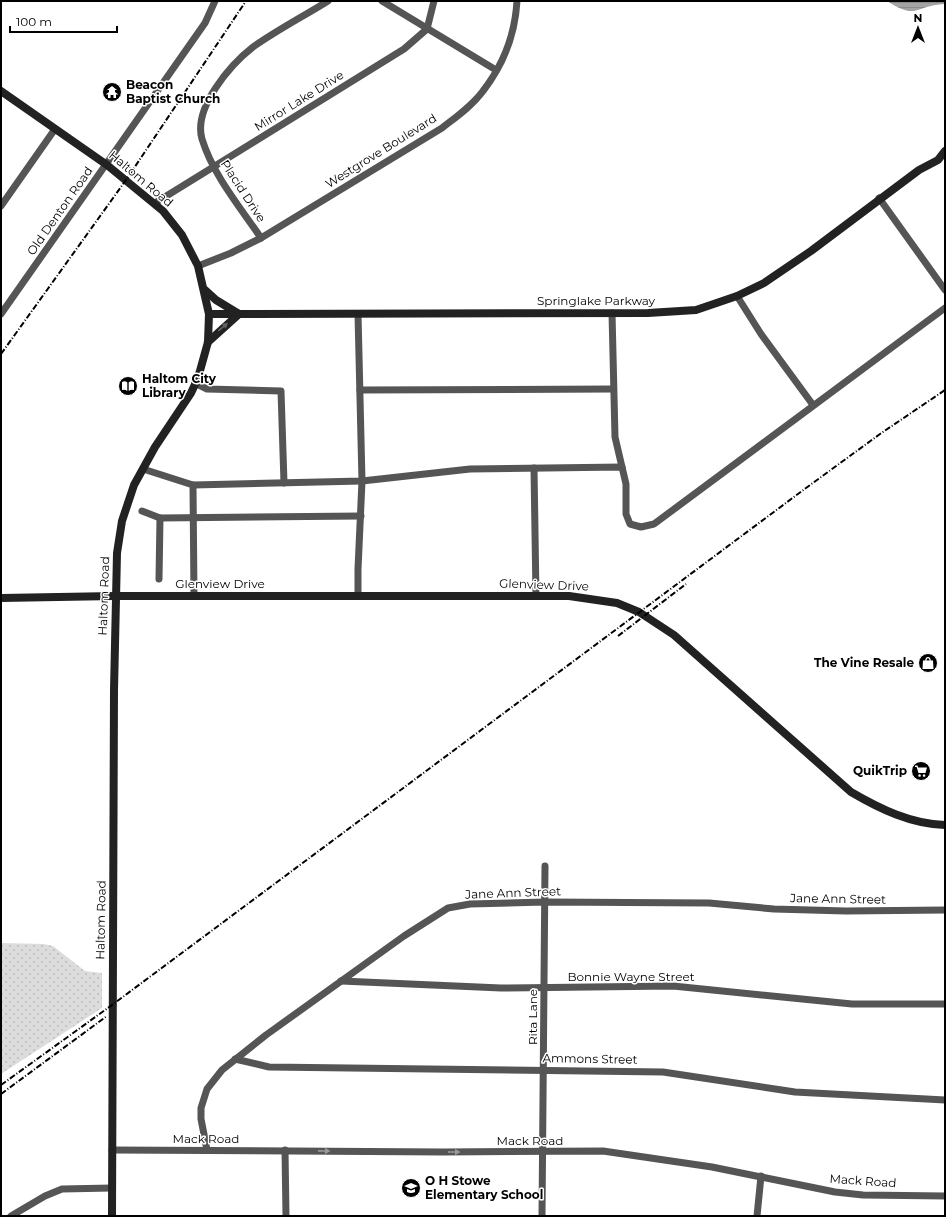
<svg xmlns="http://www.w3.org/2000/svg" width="946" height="1217" font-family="Montserrat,sans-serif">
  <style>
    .grass { fill: url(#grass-dots) }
    .water { fill: url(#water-rules) }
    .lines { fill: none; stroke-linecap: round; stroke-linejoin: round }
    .street { stroke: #555; stroke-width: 7 }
    .secondary { stroke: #222; stroke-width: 8 }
    .rail { stroke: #000; stroke-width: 2; stroke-dasharray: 6 2 1 2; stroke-linecap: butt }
    .oneway { fill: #646464 }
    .oneway2 { fill: #999 }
    .labels { text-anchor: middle; stroke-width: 3; stroke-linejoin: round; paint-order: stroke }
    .poi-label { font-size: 12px; font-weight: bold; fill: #000; stroke: #fff; text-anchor: start }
    .street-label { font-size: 12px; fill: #000; stroke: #fff }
  </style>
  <defs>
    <pattern id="grass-dots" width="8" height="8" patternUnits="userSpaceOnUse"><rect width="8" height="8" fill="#dcdcdc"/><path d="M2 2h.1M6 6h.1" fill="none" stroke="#bbb" stroke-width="1.8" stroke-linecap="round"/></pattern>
    <pattern id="water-rules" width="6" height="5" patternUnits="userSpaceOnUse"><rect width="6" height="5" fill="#a3a3a3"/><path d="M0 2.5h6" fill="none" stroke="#8b8b8b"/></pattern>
  </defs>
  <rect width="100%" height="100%" fill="#fff"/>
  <path class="grass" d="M1 943 44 944 53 946 85 971 102 973V1008L1 1074Z"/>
  <path class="water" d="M887 1H945V4C916 5 917 21 887 1Z"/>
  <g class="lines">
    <g class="street">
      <path d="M382 1 496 70"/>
      <path d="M879 198 945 290"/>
      <path d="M155 203 404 49 427 29 434 1"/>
      <path d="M1 206 55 129"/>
      <path d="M261 238C240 207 213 175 202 139 193 108 230 65 253 47 277 30 304 16 328 1"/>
      <path d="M198 266 231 253 261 238 442 128C456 117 472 106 483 91 504 64 515 35 517 1"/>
      <path d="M737 296 761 334 813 405"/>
      <path d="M612 313 615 437 622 467"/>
      <path d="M1 314 205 23 215 1"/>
      <path d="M358 314 362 481 358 569V596"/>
      <path d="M195 383 207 389 281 391 284 483"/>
      <path d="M360 390 613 389"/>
      <path d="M534 468 536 596"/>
      <path d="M143 469 193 485 362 481 470 469 622 467 626 484V514L630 524 641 527 654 524 945 308"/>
      <path d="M193 485 194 596"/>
      <path d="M142 511 160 518 361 516"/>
      <path d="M159 579 160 518"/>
      <path d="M341 981 501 988 673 986 852 1004H945"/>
      <path d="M235 1059 269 1067 663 1072 795 1092 945 1100"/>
      <path d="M112 1150 443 1152 603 1151 712 1167 835 1192 863 1195 945 1196"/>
      <path d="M207 1150 201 1119V1108L207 1089 222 1070 266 1035 404 936 448 908 470 904 545 902 709 903 774 909 846 911 945 910"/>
      <path d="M285 1150 286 1216"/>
      <path d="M11 1216 45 1196 62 1189 112 1188"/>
      <path d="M542 1216 545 866"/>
      <path d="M757 1216 761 1176"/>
    </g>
    <g class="secondary">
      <path d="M1 91 107 165 163 211 182 235 198 266 209 314 208 342 198 378 191 393 155 447 134 485 122 521 117 553 114 690 112 1216"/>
      <path d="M205 290 216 300 239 314"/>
      <path d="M209 314 648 313 696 310 737 296 764 283 811 251 919 170 938 160 945 151"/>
      <path d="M208 342 239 314"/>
      <path d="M1 598 115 596H569L617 603 639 612 674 635 851 792C880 809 911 824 945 825"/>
    </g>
    <g class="rail">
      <path d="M1 354 126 180 246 1"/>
      <path d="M618 636 686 584"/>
      <path d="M1 1085 112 1005 806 488 880 434 945 390"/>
      <path d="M1 1094 107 1016"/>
    </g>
  </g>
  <defs><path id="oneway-solid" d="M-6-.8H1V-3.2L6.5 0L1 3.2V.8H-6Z"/></defs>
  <use class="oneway" href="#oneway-solid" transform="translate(223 327) rotate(-40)"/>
  <g class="oneway2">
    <use href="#oneway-solid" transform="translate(324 1151) rotate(1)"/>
    <use href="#oneway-solid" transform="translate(454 1152)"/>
  </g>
  <defs>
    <symbol id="temple-disc" viewBox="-11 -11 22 22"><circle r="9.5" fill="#000" stroke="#fff"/><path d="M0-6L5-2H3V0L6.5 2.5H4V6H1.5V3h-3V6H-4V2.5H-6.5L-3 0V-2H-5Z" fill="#fff"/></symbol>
    <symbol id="library-disc" viewBox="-11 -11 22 22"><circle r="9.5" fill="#000" stroke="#fff"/><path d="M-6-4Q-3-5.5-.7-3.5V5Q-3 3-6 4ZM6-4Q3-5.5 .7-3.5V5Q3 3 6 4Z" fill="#fff"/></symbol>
    <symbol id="shop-disc" viewBox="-11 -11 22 22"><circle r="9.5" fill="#000" stroke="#fff"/><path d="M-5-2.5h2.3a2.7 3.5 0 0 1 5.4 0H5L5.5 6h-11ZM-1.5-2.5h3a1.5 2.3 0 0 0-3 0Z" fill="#fff"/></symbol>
    <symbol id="supermarket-disc" viewBox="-11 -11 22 22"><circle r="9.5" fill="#000" stroke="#fff"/><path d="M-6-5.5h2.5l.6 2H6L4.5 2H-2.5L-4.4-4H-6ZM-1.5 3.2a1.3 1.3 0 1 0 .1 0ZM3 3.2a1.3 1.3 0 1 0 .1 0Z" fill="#fff"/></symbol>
    <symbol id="school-disc" viewBox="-11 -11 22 22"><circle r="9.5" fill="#000" stroke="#fff"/><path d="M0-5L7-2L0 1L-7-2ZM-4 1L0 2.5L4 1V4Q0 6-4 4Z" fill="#fff"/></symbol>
  </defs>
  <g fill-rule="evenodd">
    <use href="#temple-disc" x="101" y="81" width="22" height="22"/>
    <use href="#library-disc" x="117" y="375" width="22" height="22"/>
    <use href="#shop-disc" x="917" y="652" width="22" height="22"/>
    <use href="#supermarket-disc" x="910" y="760" width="22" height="22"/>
    <use href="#school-disc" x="400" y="1177" width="22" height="22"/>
  </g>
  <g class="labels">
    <g class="poi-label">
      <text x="126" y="89">Beacon<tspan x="126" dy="14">Baptist Church</tspan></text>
      <text x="142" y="383">Haltom City<tspan x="142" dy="14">Library</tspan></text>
      <text x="914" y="667" text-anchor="end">The Vine Resale</text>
      <text x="907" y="775" text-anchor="end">QuikTrip</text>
      <text x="425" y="1185">O H Stowe<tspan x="425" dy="14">Elementary School</tspan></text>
    </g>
    <g class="street-label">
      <text transform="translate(299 101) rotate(-32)" y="4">Mirror Lake Drive</text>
      <text transform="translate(381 151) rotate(-32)" y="4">Westgrove Boulevard</text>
      <text transform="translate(141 179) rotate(40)" y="4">Haltom Road</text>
      <text transform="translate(243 191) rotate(57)" y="4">Placid Drive</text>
      <text transform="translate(60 211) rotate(-55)" y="4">Old Denton Road</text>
      <text x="596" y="305">Springlake Parkway</text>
      <text x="220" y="588">Glenview Drive</text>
      <text transform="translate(544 585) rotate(2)" y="4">Glenview Drive</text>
      <text transform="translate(104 596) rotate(-88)" y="4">Haltom Road</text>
      <text transform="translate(513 893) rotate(-2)" y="4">Jane Ann Street</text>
      <text transform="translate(838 899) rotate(1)" y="4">Jane Ann Street</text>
      <text transform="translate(101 920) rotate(-89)" y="4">Haltom Road</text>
      <text x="631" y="981">Bonnie Wayne Street</text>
      <text transform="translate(533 1017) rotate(-90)" y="4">Rita Lane</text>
      <text transform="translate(590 1059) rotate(1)" y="4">Ammons Street</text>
      <text x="206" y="1143">Mack Road</text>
      <text x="530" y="1145">Mack Road</text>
      <text transform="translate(863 1181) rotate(4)" y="4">Mack Road</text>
    </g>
  </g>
  <rect width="946" height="1217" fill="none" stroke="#000000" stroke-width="4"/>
  <g transform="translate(918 28)" stroke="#ffffff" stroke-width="3" paint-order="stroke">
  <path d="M0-3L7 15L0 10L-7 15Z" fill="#000000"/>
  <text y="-6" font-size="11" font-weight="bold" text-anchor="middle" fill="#000000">N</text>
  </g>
  <path d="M10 26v6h107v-6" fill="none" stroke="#000000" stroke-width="2"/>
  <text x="16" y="26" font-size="12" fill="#000000" stroke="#ffffff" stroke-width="3" paint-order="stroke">100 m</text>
</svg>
